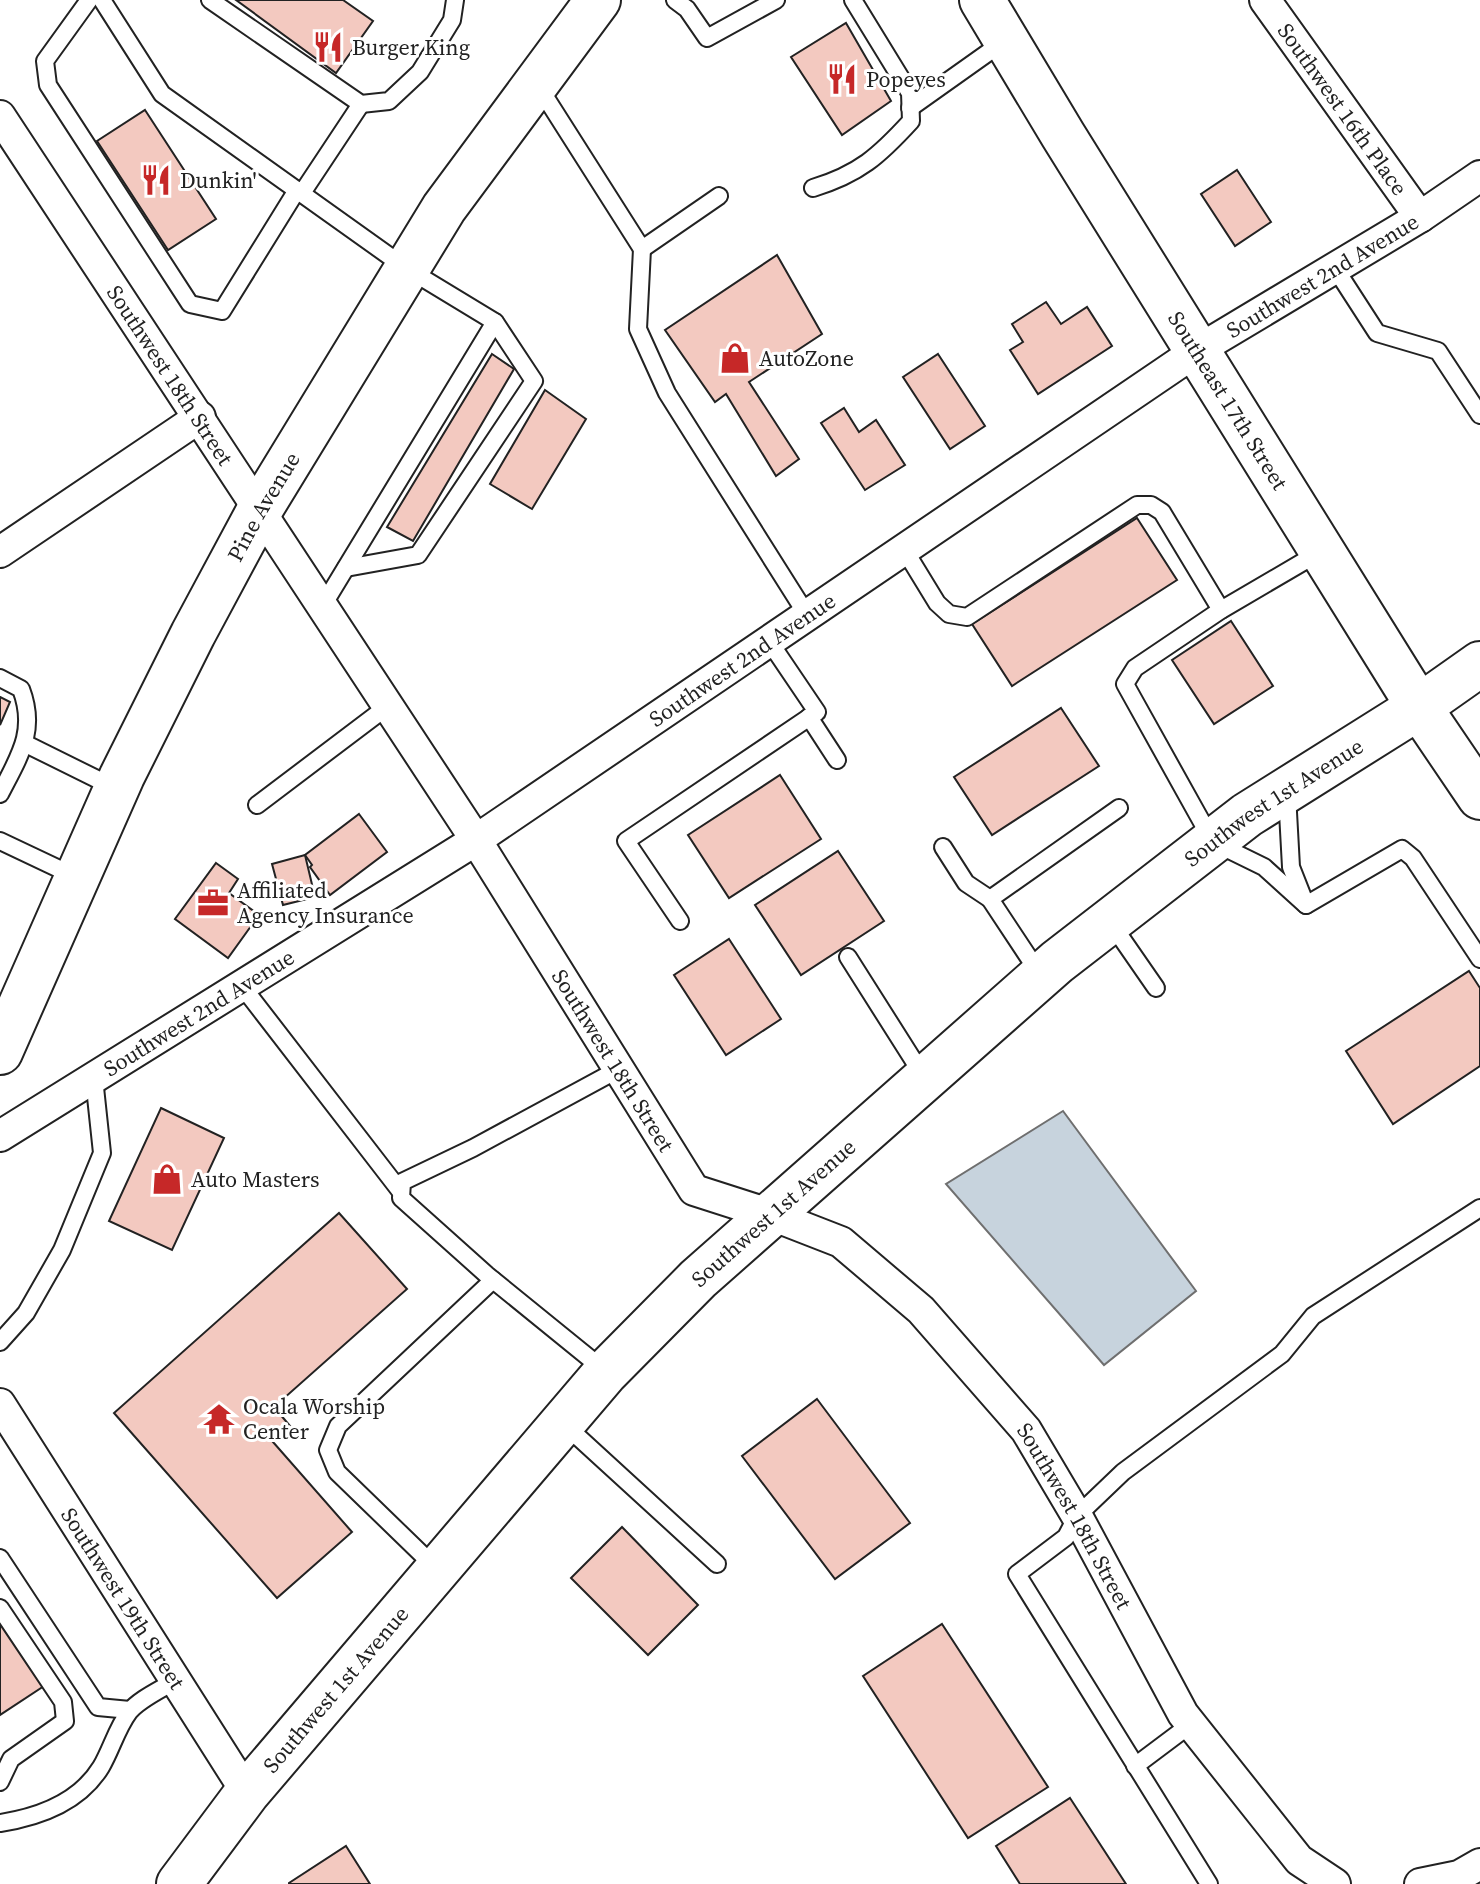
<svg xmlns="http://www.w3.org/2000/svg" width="1480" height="1884" font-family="'Source Serif 4',serif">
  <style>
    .water { fill: #c7d3dd; stroke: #6f6f6f; stroke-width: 2 }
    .building { fill: #f3c9c0; stroke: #222; stroke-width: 2 }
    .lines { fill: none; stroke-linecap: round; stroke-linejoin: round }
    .lane-casing { stroke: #222; stroke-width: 20 }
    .street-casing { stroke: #222; stroke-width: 34 }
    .secondary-casing { stroke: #222; stroke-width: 48 }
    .highway-casing { stroke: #222; stroke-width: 48 }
    .lane { stroke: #fff; stroke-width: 16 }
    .street { stroke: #fff; stroke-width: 30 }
    .secondary { stroke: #fff; stroke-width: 44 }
    .highway { stroke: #fff; stroke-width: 44 }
    .labels { text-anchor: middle; stroke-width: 6; stroke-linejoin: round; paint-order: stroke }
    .poi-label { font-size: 22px; fill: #222; stroke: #fff; text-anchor: start }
    .street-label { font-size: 22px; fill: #222; stroke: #fff }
  </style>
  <rect width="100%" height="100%" fill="#fff"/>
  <path class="water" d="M1063 1111 1196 1291 1104 1365 946 1184Z"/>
  <g class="building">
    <path d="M236 0H343L373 21 336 73Z"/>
    <path d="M846 23 891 101 842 135 791 57Z"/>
    <path d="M145 110 216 219 168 250 97 141Z"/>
    <path d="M1237 170 1271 222 1235 246 1201 194Z"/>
    <path d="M777 255 822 334 749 382 799 459 776 476 726 394 715 402 665 330Z"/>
    <path d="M1046 302 1061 324 1087 307 1112 346 1038 394 1010 350 1023 342 1012 324Z"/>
    <path d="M492 354 514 369 413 541 387 527Z"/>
    <path d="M938 354 985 426 950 449 903 377Z"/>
    <path d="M545 390 586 419 532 509 490 484Z"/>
    <path d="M844 408 859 432 876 420 905 465 865 490 821 423Z"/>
    <path d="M1137 518 1177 580 1012 686 972 624Z"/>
    <path d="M1231 621 1273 686 1214 724 1172 660Z"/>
    <path d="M0 697 10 702 0 725Z"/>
    <path d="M1061 708 1099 766 992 835 954 777Z"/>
    <path d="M780 775 821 839 729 898 688 835Z"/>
    <path d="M359 814 387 852 330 895 310 867 312 865 305 855Z"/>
    <path d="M838 851 884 921 801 975 755 905Z"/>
    <path d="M305 855 315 897 283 905 272 864Z"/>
    <path d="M216 863 238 879 229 893 259 915 228 958 175 919Z"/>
    <path d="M729 939 781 1019 726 1055 674 975Z"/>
    <path d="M1469 971 1480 988V1066L1393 1124 1346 1051Z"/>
    <path d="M161 1108 224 1138 172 1250 109 1221Z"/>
    <path d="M339 1213 407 1289 274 1407 290 1426 273 1442 352 1532 277 1598 114 1413Z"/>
    <path d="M817 1399 910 1523 835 1579 742 1456Z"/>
    <path d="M622 1527 698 1605 648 1655 571 1578Z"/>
    <path d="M0 1619 44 1686 0 1715Z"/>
    <path d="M942 1624 1048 1787 968 1838 863 1676Z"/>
    <path d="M1070 1798 1126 1884H1020L996 1846Z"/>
    <path d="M346 1846 370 1884H289V1883Z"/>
  </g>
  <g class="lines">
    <defs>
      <g id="lane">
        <path d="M89 0 45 61 48 85 190 304 222 311 297 190"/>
        <path d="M102 0 162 94 406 268 495 322 322 607"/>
        <path d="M210 0 361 104 389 101 420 72 452 20 455 0"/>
        <path d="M675 0 687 9 707 38 776 0"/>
        <path d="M539 87 642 249 719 196"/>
        <path d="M910 108 1003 42"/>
        <path d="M813 188C859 174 879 156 911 121L910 93 853 0"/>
        <path d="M302 193 361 104"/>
        <path d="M642 249 638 329 667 393 807 615"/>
        <path d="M1335 268 1377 333 1438 351 1480 415"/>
        <path d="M904 549 937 603 949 614 967 617 1137 505H1151L1162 512 1221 610"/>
        <path d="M346 568 418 555 534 381 495 322"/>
        <path d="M0 678 21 689C37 731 19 757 0 794"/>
        <path d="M809 717 837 760"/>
        <path d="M26 744 115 788"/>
        <path d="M1287 794 1291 867 1304 900"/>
        <path d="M257 805 388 706"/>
        <path d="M0 841 74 876"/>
        <path d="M943 847 966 883 990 899"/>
        <path d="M1306 905 1264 867 1213 842 1125 684 1135 668 1221 610 1320 552"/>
        <path d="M1306 905 1402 849 1413 858 1480 959"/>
        <path d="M680 921 626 841 817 712 769 641"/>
        <path d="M1111 923 1156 988"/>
        <path d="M848 957 924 1077"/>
        <path d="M1039 973 990 899 1119 808"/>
        <path d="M242 986 401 1192"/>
        <path d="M0 1342 26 1313 62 1250 102 1153 94 1078"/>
        <path d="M604 1370 487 1275 401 1198 402 1182 473 1148 619 1069"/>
        <path d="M564 1424 717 1564"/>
        <path d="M0 1558 98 1707 130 1710"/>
        <path d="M437 1569 337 1472 328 1450 338 1426 493 1280"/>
        <path d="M0 1608 63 1702 65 1721 11 1759 0 1782"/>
        <path d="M1135 1766 1191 1724"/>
        <path d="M0 1823C39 1817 79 1803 101 1767 111 1750 117 1728 129 1712 139 1699 162 1689 176 1680"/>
        <path d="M1209 1884 1017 1574 1066 1537 1077 1516 1123 1472 1282 1354 1313 1316 1480 1208"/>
      </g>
      <g id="street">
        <path id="s1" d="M1265 0 1420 217"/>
        <path id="s2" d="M0 116 476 840 694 1190 769 1214 841 1242 921 1310 1026 1430 1077 1516 1183 1714 1299 1860 1335 1884"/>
        <path d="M0 552 200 417"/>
        <path id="s3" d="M0 1136 476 840 1198 350 1420 217 1480 176"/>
        <path id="s4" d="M0 1404 247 1793"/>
        <path d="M1420 1884 1459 1876 1480 1864"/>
      </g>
      <g id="secondary">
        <path id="s5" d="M982 0 1063 135 1419 707 1480 797"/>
        <path id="s6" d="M179 1884 247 1793 606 1372 698 1279 1057 962 1247 815 1419 707 1480 664"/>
      </g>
      <g id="highway">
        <path id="s7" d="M0 1052 122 776 193 634 259 511 444 208 598 0"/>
      </g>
    </defs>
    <use href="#lane" class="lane-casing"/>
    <use href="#street" class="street-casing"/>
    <use href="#secondary" class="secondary-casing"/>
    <use href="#highway" class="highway-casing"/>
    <use href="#lane" class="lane"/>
    <use href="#street" class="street"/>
    <use href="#secondary" class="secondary"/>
    <use href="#highway" class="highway"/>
  </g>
  <defs>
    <symbol id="restaurant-bare" viewBox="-9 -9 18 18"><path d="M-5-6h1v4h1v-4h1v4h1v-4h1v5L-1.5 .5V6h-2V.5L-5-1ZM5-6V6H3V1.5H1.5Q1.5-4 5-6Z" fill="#c62828" stroke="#fff" stroke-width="2.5" paint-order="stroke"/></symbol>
    <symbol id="shop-bare" viewBox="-9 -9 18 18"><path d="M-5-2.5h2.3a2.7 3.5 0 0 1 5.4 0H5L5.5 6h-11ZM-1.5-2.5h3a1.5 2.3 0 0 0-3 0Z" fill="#c62828" stroke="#fff" stroke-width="2.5" paint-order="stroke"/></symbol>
    <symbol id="office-bare" viewBox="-9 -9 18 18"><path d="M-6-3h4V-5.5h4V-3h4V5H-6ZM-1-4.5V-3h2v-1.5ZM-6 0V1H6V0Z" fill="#c62828" stroke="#fff" stroke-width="2.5" paint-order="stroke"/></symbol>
    <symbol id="temple-bare" viewBox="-9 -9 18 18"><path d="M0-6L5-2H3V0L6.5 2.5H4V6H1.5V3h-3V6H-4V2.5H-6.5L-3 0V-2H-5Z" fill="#c62828" stroke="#fff" stroke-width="2.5" paint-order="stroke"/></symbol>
  </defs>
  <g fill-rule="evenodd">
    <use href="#restaurant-bare" x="306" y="25" width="44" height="44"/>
    <use href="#restaurant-bare" x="820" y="57" width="44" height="44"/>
    <use href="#restaurant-bare" x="134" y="158" width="44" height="44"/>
    <use href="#shop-bare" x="713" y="336" width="44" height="44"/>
    <use href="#office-bare" x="191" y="881" width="44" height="44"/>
    <use href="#shop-bare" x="145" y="1157" width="44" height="44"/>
    <use href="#temple-bare" x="197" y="1397" width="44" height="44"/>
  </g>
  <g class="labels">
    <g class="poi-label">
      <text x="352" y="55">Burger King</text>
      <text x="866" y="87">Popeyes</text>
      <text x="180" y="188">Dunkin'</text>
      <text x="759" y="366">AutoZone</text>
      <text x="237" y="898">Affiliated<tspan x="237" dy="25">Agency Insurance</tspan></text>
      <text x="191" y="1187">Auto Masters</text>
      <text x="243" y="1414">Ocala Worship<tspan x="243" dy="25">Center</tspan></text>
    </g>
    <g class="street-label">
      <text dy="8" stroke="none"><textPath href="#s1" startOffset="134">Southwest 16th Place</textPath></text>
      <text dy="8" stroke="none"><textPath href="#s3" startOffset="1578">Southwest 2nd Avenue</textPath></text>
      <text dy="8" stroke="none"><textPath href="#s2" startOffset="310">Southwest 18th Street</textPath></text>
      <text dy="8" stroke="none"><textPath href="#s5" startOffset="470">Southeast 17th Street</textPath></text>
      <text dy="8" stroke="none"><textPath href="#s7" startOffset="606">Pine Avenue</textPath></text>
      <text dy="8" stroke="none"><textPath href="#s3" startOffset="882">Southwest 2nd Avenue</textPath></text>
      <text dy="8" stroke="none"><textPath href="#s6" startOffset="1546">Southwest 1st Avenue</textPath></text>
      <text dy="8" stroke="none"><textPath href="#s3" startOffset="234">Southwest 2nd Avenue</textPath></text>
      <text dy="8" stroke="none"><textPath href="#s2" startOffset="1126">Southwest 18th Street</textPath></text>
      <text dy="8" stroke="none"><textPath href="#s6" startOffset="898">Southwest 1st Avenue</textPath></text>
      <text dy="8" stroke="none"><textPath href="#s2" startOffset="1798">Southwest 18th Street</textPath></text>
      <text dy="8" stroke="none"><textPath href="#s4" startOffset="230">Southwest 19th Street</textPath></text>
      <text dy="8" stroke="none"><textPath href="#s6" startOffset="250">Southwest 1st Avenue</textPath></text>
    </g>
  </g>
</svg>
